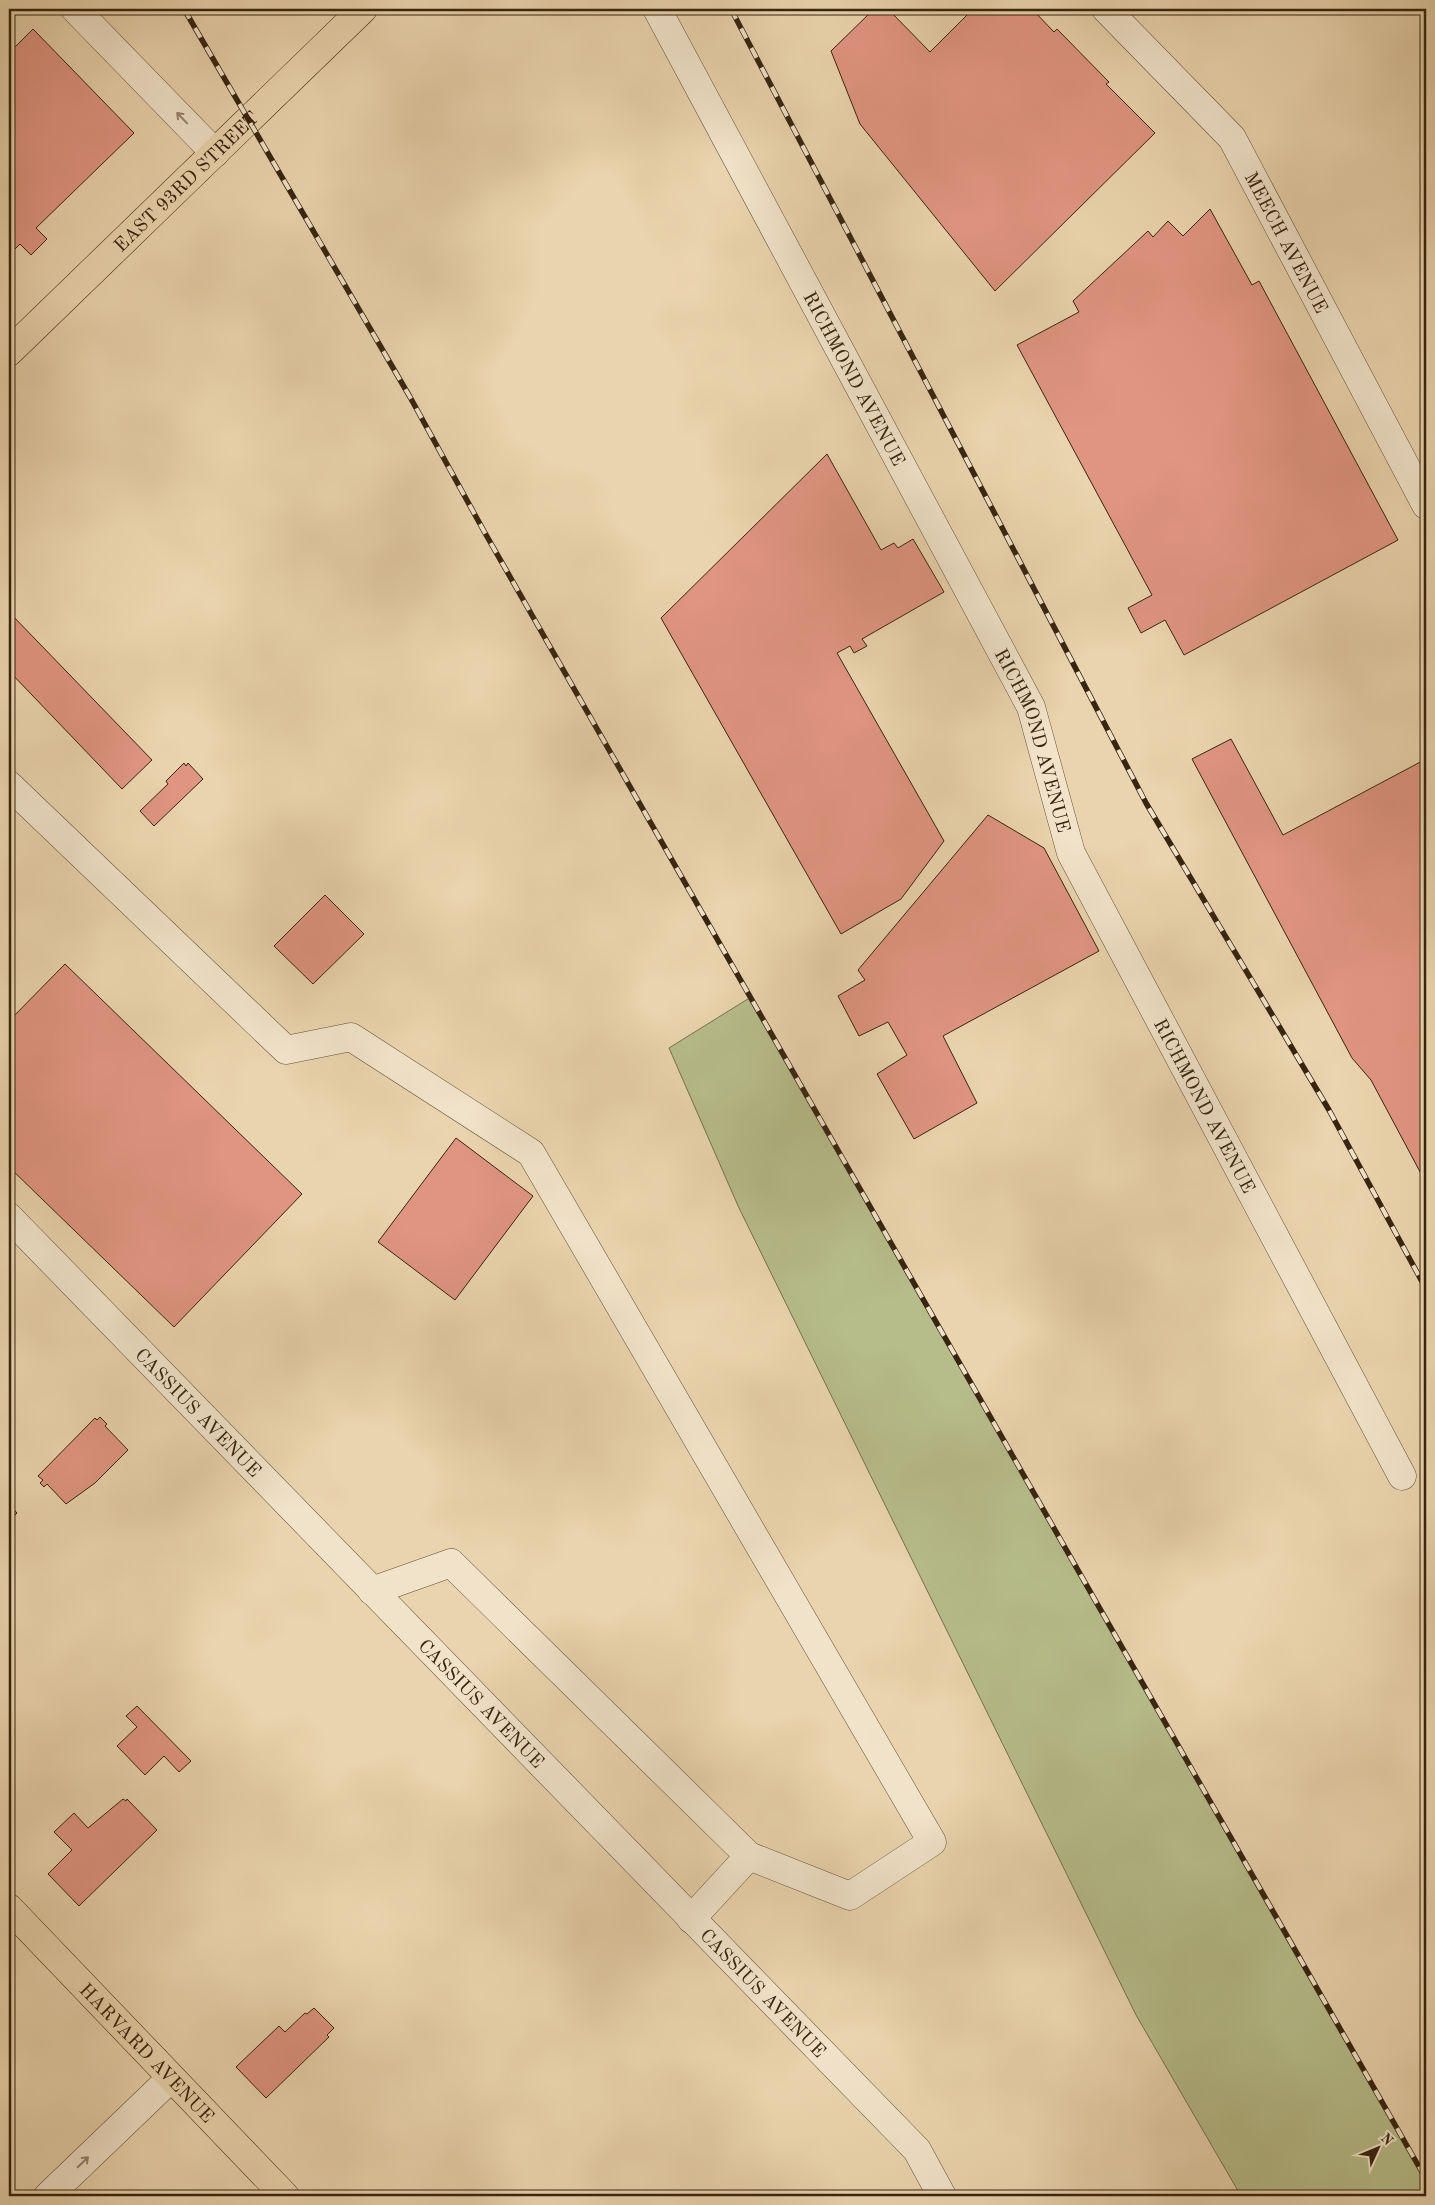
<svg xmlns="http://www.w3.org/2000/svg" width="1435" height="2205" font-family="'Old Standard TT',serif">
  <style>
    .green { fill: #b6bd8a; stroke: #76704e }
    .building { fill: #e09581; stroke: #372411 }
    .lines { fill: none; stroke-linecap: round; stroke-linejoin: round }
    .minor-casing { stroke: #645038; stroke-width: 29 }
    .major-casing { stroke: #372411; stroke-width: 29 }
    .minor { stroke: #f1e3ca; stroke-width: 28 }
    .major { stroke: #ead4ad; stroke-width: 28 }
    .rail-casing { stroke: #372411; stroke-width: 5.5 }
    .rail { stroke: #f1e3ca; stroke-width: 4; stroke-dasharray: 11; stroke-linecap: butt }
    .oneway { stroke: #94846e }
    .labels { text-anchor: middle; stroke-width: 4; stroke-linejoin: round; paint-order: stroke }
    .street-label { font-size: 19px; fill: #372411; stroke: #f1e3ca }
  </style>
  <rect width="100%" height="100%" fill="#ead4ad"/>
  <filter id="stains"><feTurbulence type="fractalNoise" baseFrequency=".004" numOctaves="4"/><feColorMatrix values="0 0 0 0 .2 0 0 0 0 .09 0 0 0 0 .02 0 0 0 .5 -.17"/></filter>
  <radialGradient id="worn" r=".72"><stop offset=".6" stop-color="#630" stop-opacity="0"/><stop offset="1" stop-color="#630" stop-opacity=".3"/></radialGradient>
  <path class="green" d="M751 997 1426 2179V2196H1241L1136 2015 739 1208 669 1048Z"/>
  <g class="building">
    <path d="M874 9H888L930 52 973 9H1032L1054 32 1057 29 1109 82 1106 84 1155 133 995 291 860 124 831 51Z"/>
    <path d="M33 29 134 133 36 228 47 239 31 255 20 244 9 255V53Z"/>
    <path d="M1210 209 1252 285 1259 281 1398 540 1184 655 1165 620 1141 633 1128 608 1152 595 1017 345 1079 312 1073 301 1148 231 1153 237 1168 221 1183 236Z"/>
    <path d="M827 454 881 550 894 543 898 548 913 539 944 592 862 639 867 646 854 653 850 646 837 653 944 841 901 899 841 934 661 618Z"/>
    <path d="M9 612 152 760 122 789 9 671Z"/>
    <path d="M1231 739 1283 835 1426 759V1183L1371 1080 1352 1058 1192 759Z"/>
    <path d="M184 763 186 766 188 763 203 779 154 826 140 811 168 784 166 781Z"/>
    <path d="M988 815 1044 848 1099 951 943 1036 977 1103 914 1139 877 1074 907 1055 888 1022 859 1036 838 996 865 980 858 970Z"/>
    <path d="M325 895 364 934 313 984 274 946Z"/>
    <path d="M65 964 302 1194 174 1327 9 1167V1021Z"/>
    <path d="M456 1138 533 1196 455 1300 378 1242Z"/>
    <path d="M100 1417 107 1424 105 1426 128 1450 95 1483 66 1504 47 1484 44 1487 40 1483 43 1480 38 1476 95 1418 97 1420Z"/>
    <path d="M9 1504 17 1513 9 1521Z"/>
    <path d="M137 1706 191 1761 179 1772 164 1756 145 1775 117 1746 137 1727 126 1716Z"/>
    <path d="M123 1799 126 1801 127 1799 157 1830 79 1906 48 1874 72 1850 54 1832 74 1813 88 1828Z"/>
    <path d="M314 2008 334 2028 327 2035 329 2037 266 2098 236 2067 279 2026 285 2032 305 2013 307 2014Z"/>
  </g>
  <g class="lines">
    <defs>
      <g id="minor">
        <path d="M75 9 215 153"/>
        <path id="s1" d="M657 9 1031 707 1071 853 1402 1476"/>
        <path id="s2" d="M1106 9 1232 138 1426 505"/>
        <path d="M9 785 286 1050 351 1037 531 1153 932 1842 850 1896 749 1856 691 1919"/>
        <path id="s3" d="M9 1217 917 2150 942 2196"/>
        <path d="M372 1591 451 1563 749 1856"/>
        <path d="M48 2196 171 2078"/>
      </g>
      <g id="major">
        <path id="s4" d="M9 352 363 9"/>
        <path id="s5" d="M9 1908 285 2196"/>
      </g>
    </defs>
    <use href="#minor" class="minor-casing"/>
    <use href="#major" class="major-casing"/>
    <use href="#minor" class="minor"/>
    <use href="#major" class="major"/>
    <defs>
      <g id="rail">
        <path d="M184 9 410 397 485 533 1426 2179"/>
        <path d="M731 9 1146 803 1329 1110 1426 1289"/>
      </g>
    </defs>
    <use href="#rail" class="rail-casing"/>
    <use href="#rail" class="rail"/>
  </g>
  <defs><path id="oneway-shaft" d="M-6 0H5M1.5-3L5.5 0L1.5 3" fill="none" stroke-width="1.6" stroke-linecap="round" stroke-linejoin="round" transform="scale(1.25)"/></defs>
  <g class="oneway">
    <use href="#oneway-shaft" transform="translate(182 118) rotate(-134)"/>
    <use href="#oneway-shaft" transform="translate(83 2162) rotate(-44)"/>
  </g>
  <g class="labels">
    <g class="street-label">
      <text dy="7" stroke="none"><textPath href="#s4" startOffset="246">EAST 93RD STREET</textPath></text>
      <text dy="7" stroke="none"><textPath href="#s2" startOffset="298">MEECH AVENUE</textPath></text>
      <text dy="7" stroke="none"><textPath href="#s1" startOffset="419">RICHMOND AVENUE</textPath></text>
      <text dy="7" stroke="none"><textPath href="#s1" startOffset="824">RICHMOND AVENUE</textPath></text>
      <text dy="7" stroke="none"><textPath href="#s1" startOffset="1229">RICHMOND AVENUE</textPath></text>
      <text dy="7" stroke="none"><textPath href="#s3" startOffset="272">CASSIUS AVENUE</textPath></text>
      <text dy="7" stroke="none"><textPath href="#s3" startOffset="678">CASSIUS AVENUE</textPath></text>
      <text dy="7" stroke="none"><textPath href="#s3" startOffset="1082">CASSIUS AVENUE</textPath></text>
      <text dy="7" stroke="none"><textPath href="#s5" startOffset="200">HARVARD AVENUE</textPath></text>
    </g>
  </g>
  <rect width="1435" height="2205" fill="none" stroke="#ead4ad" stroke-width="30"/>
  <rect x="10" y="10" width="1415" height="2185" fill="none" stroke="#372411" stroke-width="2.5"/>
  <rect x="15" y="15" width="1405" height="2175" fill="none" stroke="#372411"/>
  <g transform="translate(1378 2148) rotate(46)" stroke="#f1e3ca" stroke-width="4" paint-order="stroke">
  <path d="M0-4L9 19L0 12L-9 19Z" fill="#372411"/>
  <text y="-8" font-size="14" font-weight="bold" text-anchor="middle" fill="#372411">N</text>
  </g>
  <rect width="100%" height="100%" filter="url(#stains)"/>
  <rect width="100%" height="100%" fill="url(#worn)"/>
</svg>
